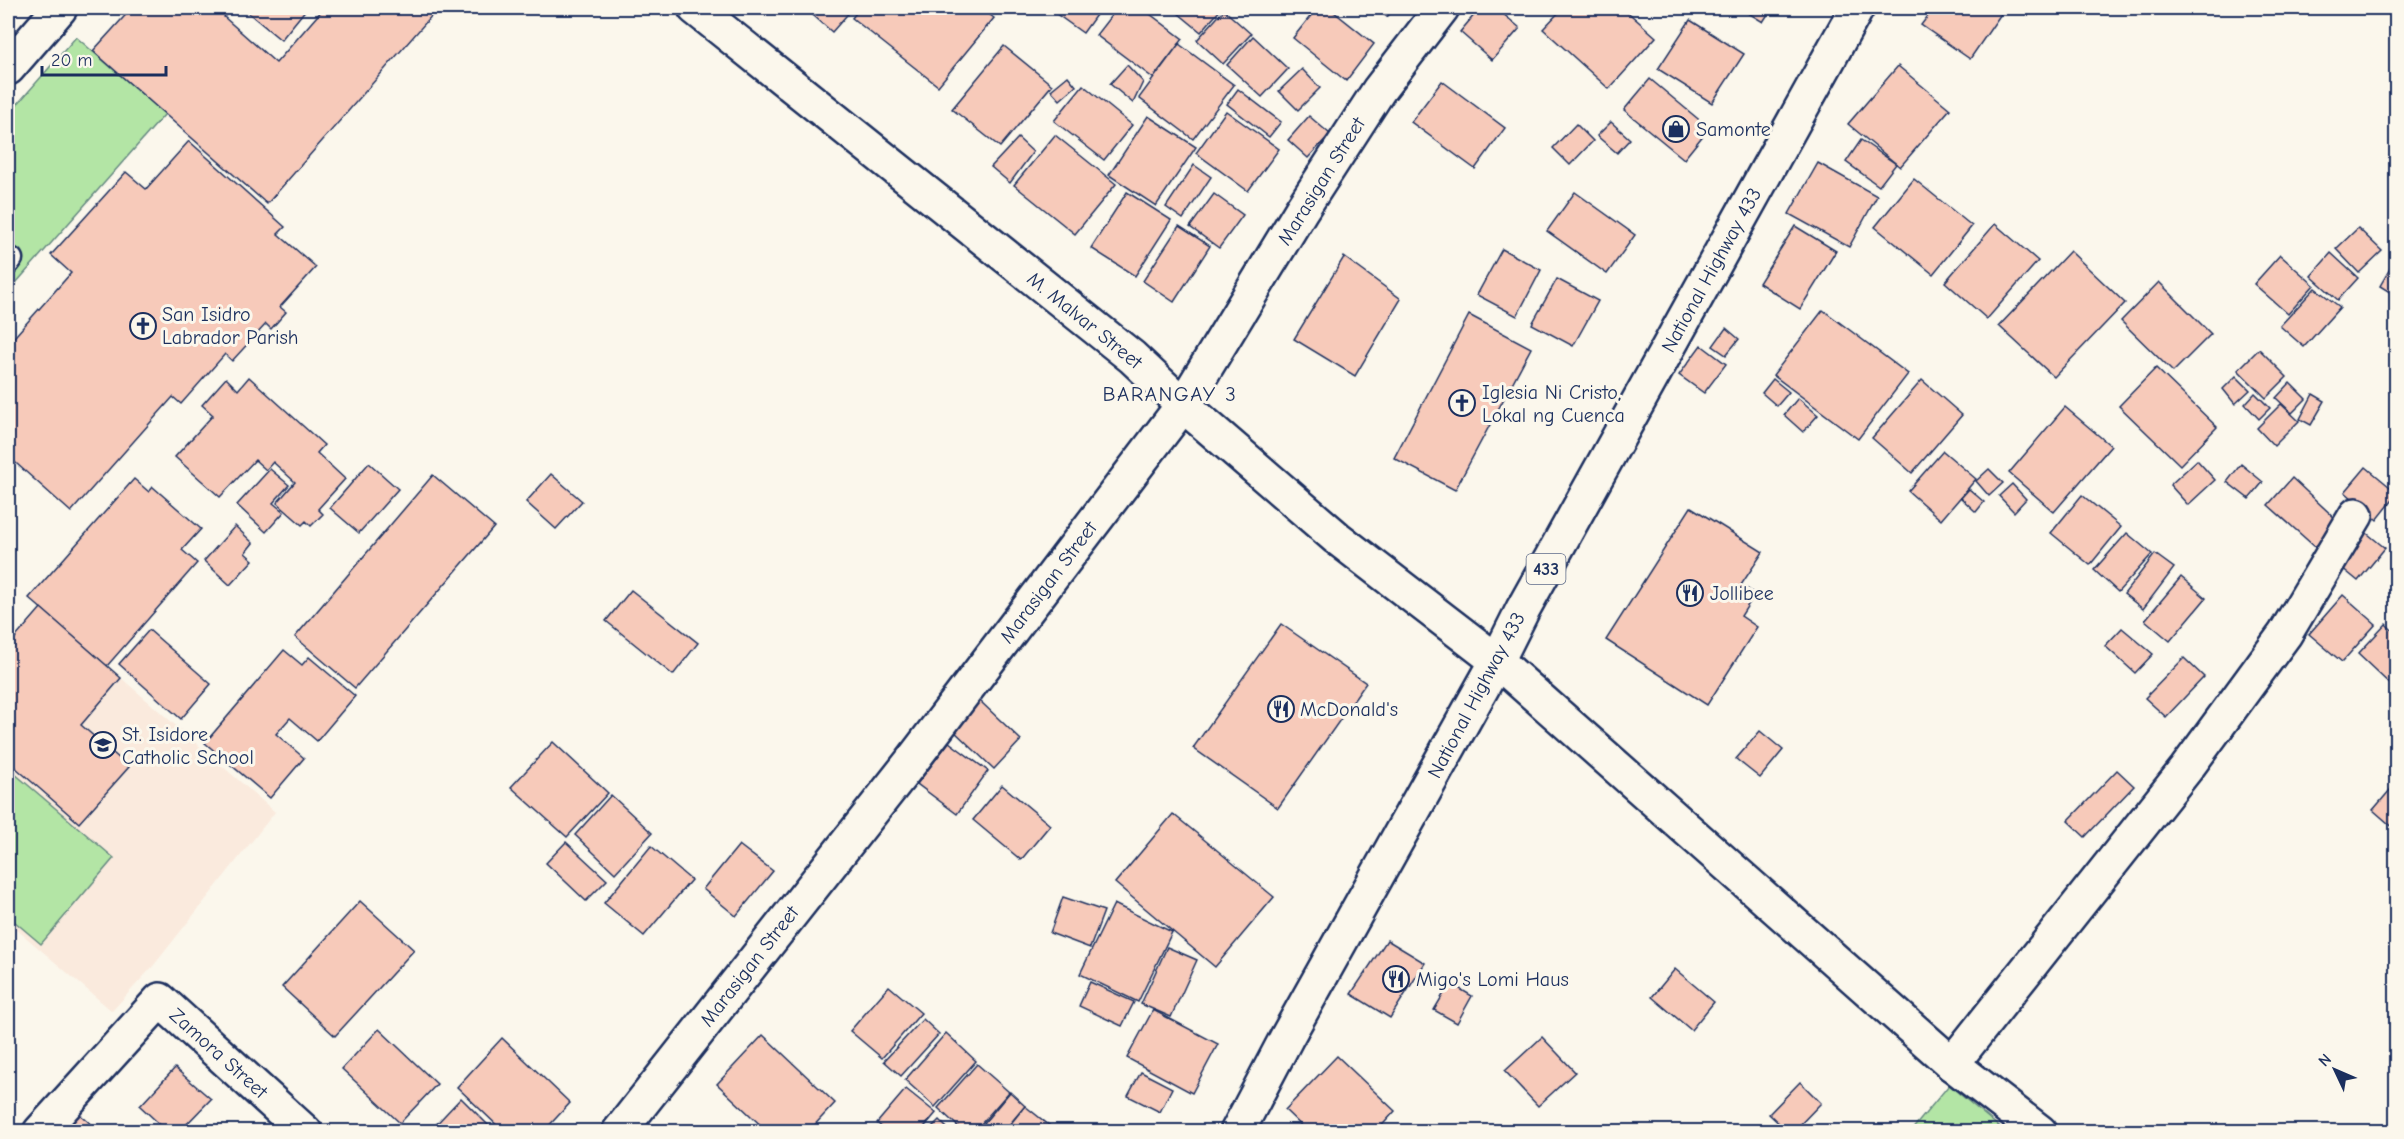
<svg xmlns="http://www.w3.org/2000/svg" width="2404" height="1139" font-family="'Comic Neue',sans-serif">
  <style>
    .built { fill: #faeadd }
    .green { fill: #b3e5a5; stroke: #678a82; stroke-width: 1.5 }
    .building { fill: #f7caba; stroke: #1b2f5e; stroke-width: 1.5 }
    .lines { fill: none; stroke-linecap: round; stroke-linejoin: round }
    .service-casing { stroke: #1b2f5e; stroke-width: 27 }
    .minor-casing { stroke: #1b2f5e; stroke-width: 38 }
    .primary-casing { stroke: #1b2f5e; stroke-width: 38 }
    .service { stroke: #fbf7ec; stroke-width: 22 }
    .minor { stroke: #fbf7ec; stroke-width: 33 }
    .primary { stroke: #fbf7ec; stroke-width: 33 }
    .labels { text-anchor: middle; stroke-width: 6; stroke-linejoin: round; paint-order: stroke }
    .shield { fill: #fbf7ec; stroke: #5e6b89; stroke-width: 1.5 }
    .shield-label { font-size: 18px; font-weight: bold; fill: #1b2f5e }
    .poi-label { font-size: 20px; fill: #1b2f5e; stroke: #fbf7ec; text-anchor: start }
    .street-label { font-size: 20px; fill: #1b2f5e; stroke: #fbf7ec }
    .neighbourhood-label { font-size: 21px; letter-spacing: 1.5px; fill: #1b2f5e; stroke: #fbf7ec }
  </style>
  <rect width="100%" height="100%" fill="#fbf7ec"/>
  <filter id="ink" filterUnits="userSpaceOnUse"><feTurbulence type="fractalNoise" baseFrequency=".0167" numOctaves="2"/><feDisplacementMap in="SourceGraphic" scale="12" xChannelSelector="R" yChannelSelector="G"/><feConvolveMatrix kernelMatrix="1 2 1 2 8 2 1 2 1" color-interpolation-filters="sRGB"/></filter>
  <g filter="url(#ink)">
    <path class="built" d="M41 608 275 812 154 965 112 1011 8 922V646Z"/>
    <g class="green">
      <path d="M76 37 165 114 8 292V115Z"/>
      <path d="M8 768 114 858 41 944 8 916Z"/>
      <path d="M1949 1085 2004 1131H1911Z"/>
    </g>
    <g class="building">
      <path d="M132 8H232L224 17 276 63 324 8H427L434 13 267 204 93 51Z"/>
      <path d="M247 8H307L281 40 245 10Z"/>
      <path d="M805 8H853L832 32Z"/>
      <path d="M860 8H981L994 18 938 86 852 18Z"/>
      <path d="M1048 8H1101L1083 33Z"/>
      <path d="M1117 8H1142L1183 39 1153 78 1096 35Z"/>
      <path d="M1172 8H1222L1201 32Z"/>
      <path d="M1317 8H1329L1374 44 1346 81 1293 38Z"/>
      <path d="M1375 8H1395L1387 17Z"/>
      <path d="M1480 8H1496L1520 28 1492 60 1460 32Z"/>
      <path d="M1563 8H1623L1656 37 1609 89 1543 29Z"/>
      <path d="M1740 8H1772L1763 22Z"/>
      <path d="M1934 8H2005L1970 59 1921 25Z"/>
      <path d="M1224 10 1251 34 1223 64 1197 40Z"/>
      <path d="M1690 20 1744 54 1712 103 1658 69Z"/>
      <path d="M1253 36 1288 69 1262 97 1227 65Z"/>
      <path d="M1179 44 1234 85 1193 139 1139 98Z"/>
      <path d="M1004 46 1052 85 1000 147 952 109Z"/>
      <path d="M1127 65 1143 82 1133 103 1110 84Z"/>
      <path d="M1898 66 1950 109 1900 167 1848 124Z"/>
      <path d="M1302 69 1320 88 1298 110 1279 91Z"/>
      <path d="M1068 76 1076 86 1060 100 1051 90Z"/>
      <path d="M1650 79 1709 128 1684 159 1624 110Z"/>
      <path d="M1442 81 1505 128 1475 169 1411 122Z"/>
      <path d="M1083 85 1132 125 1104 160 1054 121Z"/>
      <path d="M1238 89 1281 122 1269 137 1227 104Z"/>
      <path d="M1226 111 1279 149 1248 191 1196 153Z"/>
      <path d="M1148 116 1196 147 1156 206 1109 175Z"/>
      <path d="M1309 116 1330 134 1308 158 1288 140Z"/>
      <path d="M1611 122 1630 139 1617 153 1597 136Z"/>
      <path d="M1576 124 1593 141 1570 165 1553 148Z"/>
      <path d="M1055 135 1116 184 1075 234 1014 185Z"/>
      <path d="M1018 138 1033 152 1010 183 991 167Z"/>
      <path d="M1861 140 1896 164 1879 186 1846 162Z"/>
      <path d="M189 141 285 227 278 234 316 267 280 307 286 312 271 329 266 324 232 361 225 354 181 404 173 397 71 512 8 456V344L71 273 51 255 126 172 146 189Z"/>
      <path d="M1818 163 1877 196 1849 247 1789 214Z"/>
      <path d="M1194 165 1211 177 1183 219 1166 207Z"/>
      <path d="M1914 179 1972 226 1933 274 1875 227Z"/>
      <path d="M1127 192 1171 220 1135 276 1091 248Z"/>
      <path d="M1575 192 1635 235 1607 274 1547 231Z"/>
      <path d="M1214 194 1243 215 1219 248 1190 227Z"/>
      <path d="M1995 224 2038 261 1987 319 1945 282Z"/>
      <path d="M1179 226 1210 246 1174 302 1143 281Z"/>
      <path d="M1795 226 1836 251 1800 309 1759 283Z"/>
      <path d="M2358 228 2382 251 2359 273 2336 249Z"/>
      <path d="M1502 249 1541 270 1517 316 1477 295Z"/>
      <path d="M2070 251 2125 303 2054 377 1999 326Z"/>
      <path d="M2331 253 2358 278 2338 300 2311 276Z"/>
      <path d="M2280 255 2314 285 2288 314 2254 284Z"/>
      <path d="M1344 257 1401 299 1355 376 1294 339Z"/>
      <path d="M2396 258V296L2380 286Z"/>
      <path d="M1557 279 1598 301 1573 346 1532 324Z"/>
      <path d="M2159 282 2211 334 2173 372 2121 321Z"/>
      <path d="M2315 288 2340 307 2304 347 2280 326Z"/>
      <path d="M1823 310 1908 374 1858 439 1773 375Z"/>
      <path d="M1469 315 1531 348 1455 490 1394 458Z"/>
      <path d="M1726 328 1739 339 1726 355 1713 346Z"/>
      <path d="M1701 345 1726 364 1704 393 1679 375Z"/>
      <path d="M2259 349 2287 377 2266 398 2238 370Z"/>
      <path d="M2156 368 2217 427 2180 465 2119 406Z"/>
      <path d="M2236 376 2250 390 2235 404 2223 389Z"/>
      <path d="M249 377 324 445 317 453 345 479 318 509 323 514 311 526 306 521 302 525 277 503 295 482 273 462 266 470 255 460 220 497 175 457 213 415 202 405 226 378 238 390Z"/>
      <path d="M1773 379 1789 392 1777 406 1762 393Z"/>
      <path d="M1922 380 1962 415 1912 473 1872 438Z"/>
      <path d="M2290 383 2306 399 2292 413 2276 398Z"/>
      <path d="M2255 393 2270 408 2259 419 2245 404Z"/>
      <path d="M2313 394 2325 401 2311 425 2300 419Z"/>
      <path d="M1798 398 1818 415 1803 432 1784 415Z"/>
      <path d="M2281 404 2299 421 2274 446 2257 428Z"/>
      <path d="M2065 407 2111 446 2054 512 2009 473Z"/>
      <path d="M1943 451 1976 479 1941 520 1908 491Z"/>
      <path d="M2197 460 2215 480 2188 505 2170 485Z"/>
      <path d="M369 463 398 489 359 533 330 508Z"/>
      <path d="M2241 464 2263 482 2249 499 2227 482Z"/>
      <path d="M2366 467 2396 492V496L2377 520 2345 492Z"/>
      <path d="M270 469 289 485 273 503 284 512 266 532 237 505Z"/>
      <path d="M1989 469 2003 483 1989 496 1976 481Z"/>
      <path d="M551 474 582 501 556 529 526 502Z"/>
      <path d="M433 475 494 527 355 688 295 637Z"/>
      <path d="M2292 478 2338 521 2315 547 2268 505Z"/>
      <path d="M134 479 149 492 153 487 201 529 182 550 197 563 107 666 29 598Z"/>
      <path d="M2012 484 2026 499 2014 512 1999 496Z"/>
      <path d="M1969 489 1984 502 1976 512 1961 498Z"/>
      <path d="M2082 495 2121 527 2090 565 2051 533Z"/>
      <path d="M1691 507 1763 552 1741 585 1755 594 1741 616 1757 627 1707 705 1606 640Z"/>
      <path d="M235 526 253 543 245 553 253 560 230 585 204 561Z"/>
      <path d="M2363 530 2385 548 2358 581 2336 563Z"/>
      <path d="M2127 533 2152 554 2118 592 2094 570Z"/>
      <path d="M2155 554 2174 568 2143 609 2124 594Z"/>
      <path d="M2181 577 2206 598 2170 641 2145 620Z"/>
      <path d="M631 590 698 643 673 675 606 621Z"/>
      <path d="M2343 595 2376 624 2342 662 2309 634Z"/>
      <path d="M41 608 121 678 81 725 129 767 79 823 8 761V646Z"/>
      <path d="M1281 624 1366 683 1278 808 1193 748Z"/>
      <path d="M2386 624 2396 634V686L2394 688 2358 654Z"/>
      <path d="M2122 628 2153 654 2135 673 2105 646Z"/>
      <path d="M149 630 211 684 181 719 119 664Z"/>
      <path d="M284 650 302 665 309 657 355 696 317 741 290 718 276 734 304 758 270 798 205 743Z"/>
      <path d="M2184 658 2204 677 2166 717 2145 698Z"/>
      <path d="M980 701 1021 740 994 769 953 730Z"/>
      <path d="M1760 731 1783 750 1760 778 1736 759Z"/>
      <path d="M553 742 608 793 567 837 511 787Z"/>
      <path d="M949 742 988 771 957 814 917 784Z"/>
      <path d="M2117 770 2134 786 2085 837 2068 821Z"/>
      <path d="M2396 783V830L2373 810Z"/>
      <path d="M1002 785 1050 825 1021 860 973 820Z"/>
      <path d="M611 795 652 833 615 873 575 835Z"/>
      <path d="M1173 814 1274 897 1215 967 1115 883Z"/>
      <path d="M566 842 607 880 586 901 546 863Z"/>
      <path d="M739 845 773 871 736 916 703 889Z"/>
      <path d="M651 846 691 880 644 936 604 903Z"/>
      <path d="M1063 897 1104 911 1090 948 1050 933Z"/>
      <path d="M360 901 414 950 335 1036 282 987Z"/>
      <path d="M1114 904 1172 932 1138 1002 1080 974Z"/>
      <path d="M1387 940 1425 963 1390 1018 1351 994Z"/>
      <path d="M1167 947 1197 960 1171 1017 1141 1004Z"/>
      <path d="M1675 969 1714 1002 1691 1030 1652 997Z"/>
      <path d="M1090 982 1134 1002 1122 1026 1079 1006Z"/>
      <path d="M1450 983 1472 996 1457 1023 1434 1010Z"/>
      <path d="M889 986 921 1013 882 1058 850 1031Z"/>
      <path d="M1153 1010 1218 1044 1192 1093 1127 1058Z"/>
      <path d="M923 1019 939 1034 901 1076 884 1061Z"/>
      <path d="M379 1029 437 1084 400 1123 342 1069Z"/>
      <path d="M946 1033 976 1061 935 1107 905 1080Z"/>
      <path d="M763 1035 835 1103 808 1132H768L717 1084Z"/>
      <path d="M1542 1037 1575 1072 1538 1106 1505 1071Z"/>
      <path d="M502 1038 570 1103 543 1132H504L457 1087Z"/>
      <path d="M1337 1056 1395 1111 1376 1132H1308L1285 1110Z"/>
      <path d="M977 1064 1009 1092 974 1132H964L938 1108Z"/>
      <path d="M175 1068 211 1099 179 1132H168L140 1106Z"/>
      <path d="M1141 1072 1172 1088 1160 1112 1128 1096Z"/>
      <path d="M1800 1082 1821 1103 1793 1132H1788L1769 1114Z"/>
      <path d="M906 1089 936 1113 920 1132H887L877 1123Z"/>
      <path d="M1010 1092 1025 1106 1003 1132H993L984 1123Z"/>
      <path d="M461 1098 495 1132H429Z"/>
      <path d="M1025 1106 1050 1126 1046 1132H1004Z"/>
      <path d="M76 1111 93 1126 89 1132H65L62 1128Z"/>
      <path d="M939 1120 951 1132H927Z"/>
    </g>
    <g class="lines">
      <defs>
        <path id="service" d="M8 263 11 259"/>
        <g id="minor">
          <path d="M695 8 1132 357 1183 405 1337 538 1497 661 1952 1064 2040 1132"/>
          <path d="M8 68 60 8"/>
          <path d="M1952 1064 2186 769 2285 634 2356 515"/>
          <path d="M40 1132 160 1000 305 1132"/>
          <path d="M619 1132 911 762 1183 405 1302 209 1379 90 1442 8"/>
        </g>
        <path id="primary" d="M1237 1132 1287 1037 1497 661 1523 609 1857 8"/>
      </defs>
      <use href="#service" class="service-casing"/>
      <use href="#minor" class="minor-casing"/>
      <use href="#primary" class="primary-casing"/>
      <use href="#service" class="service"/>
      <use href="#minor" class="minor"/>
      <use href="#primary" class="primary"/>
    </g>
  </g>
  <defs>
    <symbol id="shop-ring" viewBox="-11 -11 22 22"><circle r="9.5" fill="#fbf7ec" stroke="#1b2f5e" stroke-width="1.5"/><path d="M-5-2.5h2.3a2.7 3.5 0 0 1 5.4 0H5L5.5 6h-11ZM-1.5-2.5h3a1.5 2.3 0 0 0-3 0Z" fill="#1b2f5e"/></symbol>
    <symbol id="church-ring" viewBox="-11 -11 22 22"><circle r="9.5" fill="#fbf7ec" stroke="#1b2f5e" stroke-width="1.5"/><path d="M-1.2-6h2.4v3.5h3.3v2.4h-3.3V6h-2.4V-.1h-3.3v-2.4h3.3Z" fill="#1b2f5e"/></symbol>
    <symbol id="restaurant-ring" viewBox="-11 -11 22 22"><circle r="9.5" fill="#fbf7ec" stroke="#1b2f5e" stroke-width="1.5"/><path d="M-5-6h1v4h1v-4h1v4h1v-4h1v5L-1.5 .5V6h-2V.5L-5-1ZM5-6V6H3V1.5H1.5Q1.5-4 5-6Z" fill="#1b2f5e"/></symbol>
    <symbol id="school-ring" viewBox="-11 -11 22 22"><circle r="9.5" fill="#fbf7ec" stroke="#1b2f5e" stroke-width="1.5"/><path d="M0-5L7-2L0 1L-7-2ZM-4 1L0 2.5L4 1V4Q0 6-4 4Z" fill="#1b2f5e"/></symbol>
  </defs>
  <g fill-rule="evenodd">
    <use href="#shop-ring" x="1661" y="114" width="30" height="30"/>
    <use href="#church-ring" x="128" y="311" width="30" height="30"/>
    <use href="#church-ring" x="1447" y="388" width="30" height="30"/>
    <use href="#restaurant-ring" x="1675" y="578" width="30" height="30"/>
    <use href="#restaurant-ring" x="1266" y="694" width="30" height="30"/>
    <use href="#school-ring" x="88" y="730" width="30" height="30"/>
    <use href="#restaurant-ring" x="1381" y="964" width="30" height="30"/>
  </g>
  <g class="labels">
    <rect class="shield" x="1526.5" y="554" width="39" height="30" rx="4.5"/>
    <g class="shield-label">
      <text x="1546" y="575">433</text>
    </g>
    <g class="poi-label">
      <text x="1696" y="136">Samonte</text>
      <text x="162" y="321">San Isidro<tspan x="162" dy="23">Labrador Parish</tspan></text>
      <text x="1482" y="399">Iglesia Ni Cristo,<tspan x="1482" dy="23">Lokal ng Cuenca</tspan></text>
      <text x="1710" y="600">Jollibee</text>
      <text x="1300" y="716">McDonald's</text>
      <text x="122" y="741">St. Isidore<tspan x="122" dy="23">Catholic School</tspan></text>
      <text x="1416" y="986">Migo's Lomi Haus</text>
    </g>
    <g class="street-label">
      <text transform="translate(1321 181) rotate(-58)" y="7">Marasigan Street</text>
      <text transform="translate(1711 270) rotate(-61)" y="7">National Highway 433</text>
      <text transform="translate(1085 320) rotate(39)" y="7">M. Malvar Street</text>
      <text transform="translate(1048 582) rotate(-53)" y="7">Marasigan Street</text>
      <text transform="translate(1476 695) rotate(-62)" y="7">National Highway 433</text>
      <text transform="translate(749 966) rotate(-52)" y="7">Marasigan Street</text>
      <text transform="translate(219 1053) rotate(42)" y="7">Zamora Street</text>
    </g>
    <g class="neighbourhood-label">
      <text x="1170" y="401">BARANGAY 3</text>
    </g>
  </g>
  <rect width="2404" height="1139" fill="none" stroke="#fbf7ec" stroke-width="30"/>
  <rect x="15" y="15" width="2374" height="1109" fill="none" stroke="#1b2f5e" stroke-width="2" filter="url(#ink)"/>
  <g transform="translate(2335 1070) rotate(314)" stroke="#fbf7ec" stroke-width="4.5" paint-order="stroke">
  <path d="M0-4.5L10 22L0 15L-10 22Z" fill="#1b2f5e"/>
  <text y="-9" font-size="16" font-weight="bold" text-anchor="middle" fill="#1b2f5e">N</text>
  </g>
  <path d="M42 66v9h124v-9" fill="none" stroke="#1b2f5e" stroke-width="3"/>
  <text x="51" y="66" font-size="18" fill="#1b2f5e" stroke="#fbf7ec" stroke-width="4.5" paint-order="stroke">20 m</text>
</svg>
